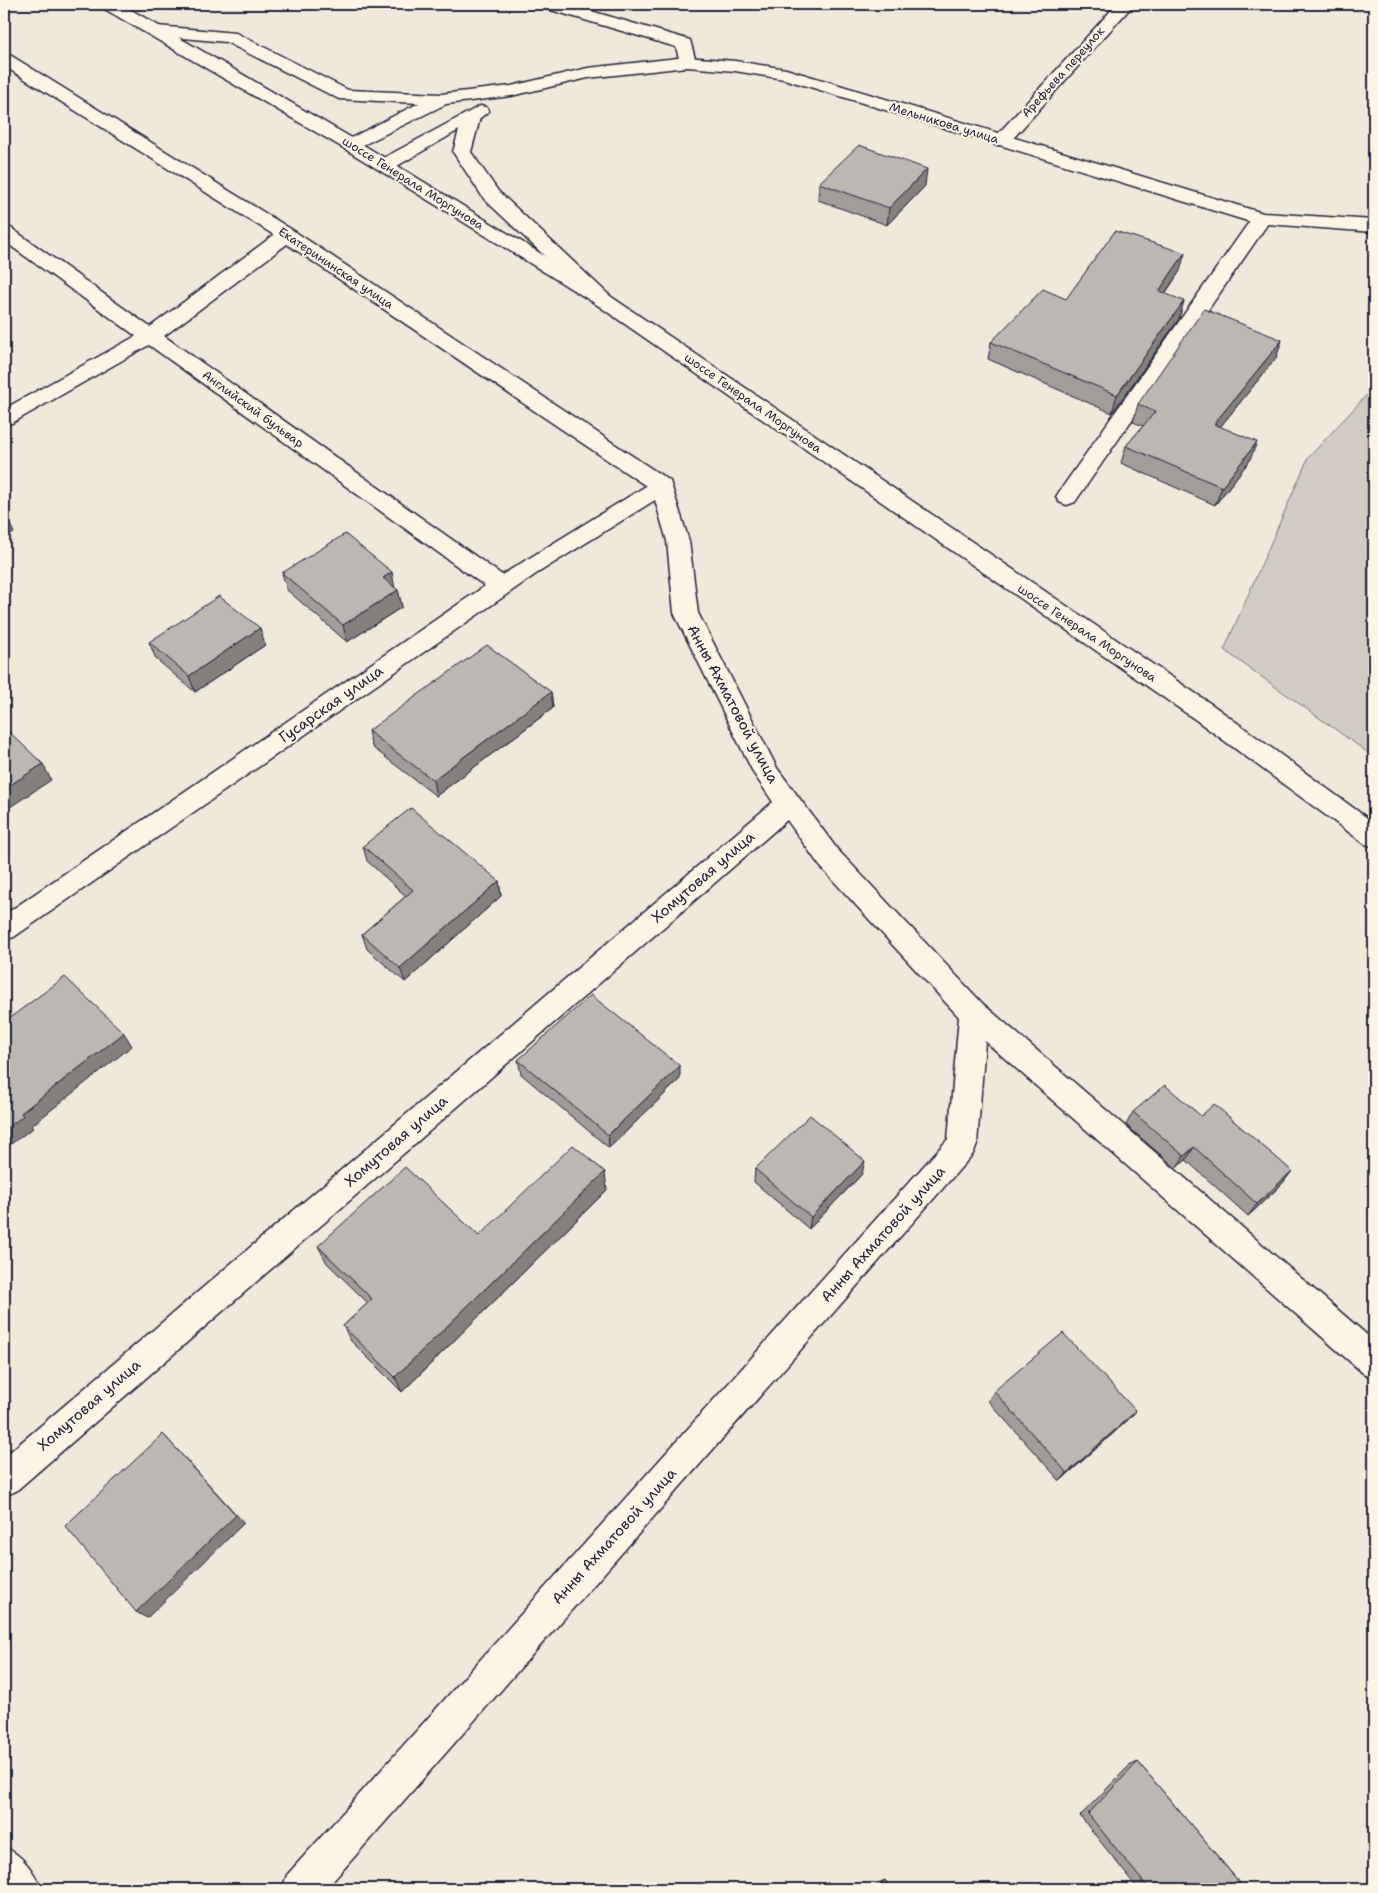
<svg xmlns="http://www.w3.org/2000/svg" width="1378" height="1893" font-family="'Shantell Sans',sans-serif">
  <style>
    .green { fill: #d1cbc3; stroke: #7a767f }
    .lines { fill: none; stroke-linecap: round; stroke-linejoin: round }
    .street-casing { stroke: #22223b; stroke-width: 3 }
    .secondary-casing { stroke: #22223b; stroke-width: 3 }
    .primary-casing { stroke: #22223b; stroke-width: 3 }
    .street { fill: #fcf5e5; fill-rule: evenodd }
    .secondary { fill: #fcf5e5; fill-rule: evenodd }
    .primary { fill: #fcf5e5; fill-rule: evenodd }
    .wall { fill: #a29d9a; stroke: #22223b }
    .shaded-wall { fill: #84807d; stroke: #22223b }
    .building { fill: #bcb7b3; stroke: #22223b }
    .labels { text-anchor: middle; stroke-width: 4; stroke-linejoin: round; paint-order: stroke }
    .far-street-label { font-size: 12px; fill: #22223b; stroke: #fcf5e5 }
    .street-label { font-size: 15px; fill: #22223b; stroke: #fcf5e5 }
  </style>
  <rect width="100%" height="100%" fill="#efe8db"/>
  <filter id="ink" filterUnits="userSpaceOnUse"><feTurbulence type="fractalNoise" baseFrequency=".02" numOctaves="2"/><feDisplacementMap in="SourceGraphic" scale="10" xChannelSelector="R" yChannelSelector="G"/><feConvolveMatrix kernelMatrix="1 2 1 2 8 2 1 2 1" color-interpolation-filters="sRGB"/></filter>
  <g filter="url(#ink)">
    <path class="green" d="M1374 387V757L1224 650 1308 458Z"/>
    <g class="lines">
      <defs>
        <g id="street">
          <path d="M542 4H567L690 40 696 62 693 66H681L676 47 544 8Z"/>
          <path d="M1117 4H1134L1007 145H995L992 141 995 137Z"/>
          <path d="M4 54 10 55 294 231 670 481 689 541 698 613 777 768 837 849 983 1004 1374 1341V1378L1363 1373 985 1041 977 1144 973 1154 326 1889H282L287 1875 948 1139 959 1017 819 865 787 820 16 1491 4 1496V1457L773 802 754 774 674 613 667 541 655 500 536 574 14 937 4 940V915L485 586 149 345 12 423 4 425V409L136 336 4 241V226L11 228 150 327 274 235 4 66ZM287 244 646 486 502 575 164 336Z"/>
          <path d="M1261 213 1268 215 1271 219 1075 502 1067 505 1059 502 1056 497 1059 492 1254 215Z"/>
          <path d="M4 1847C22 1855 34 1870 41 1889H4Z"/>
        </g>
        <g id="secondary">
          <path d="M157 26 236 33 348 90 441 94 511 86 588 68 687 57 735 61 786 69 1263 213 1374 220V232L1254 223 784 79 735 71 687 67 588 78 511 96 446 104 351 151 345 149 342 145 345 141 419 103 339 99 226 42 151 35 148 31 151 27Z"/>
          <path d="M480 106 486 107 489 111 480 118 471 152 498 191 610 296 613 300 610 304 603 306 596 304 484 199 453 152 459 130 392 169H378L376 165 378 161Z"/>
        </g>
        <path id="primary" d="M101 4H121L357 141 610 296 1214 706 1374 823V847L1365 844 1196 720 596 304 345 149 103 8Z"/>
      </defs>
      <use href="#street" class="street-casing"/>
      <use href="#secondary" class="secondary-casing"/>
      <use href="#primary" class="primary-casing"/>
      <use href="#street" class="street"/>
      <use href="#secondary" class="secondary"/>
      <use href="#primary" class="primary"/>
    </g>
    <g class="wall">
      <path d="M819 183 925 186 887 225 818 200Z"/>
      <path d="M1180 271 1165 294 1179 319 1112 413 988 359 991 342 1066 299Z"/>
      <path d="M1282 340 1276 358 1220 427 1250 460 1215 505 1121 463 1126 446 1143 426 1133 422 1138 404Z"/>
      <path d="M282 573 395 588 398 590 402 607 347 642 287 590Z"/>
      <path d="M260 628 265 645 195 692 156 659 149 642Z"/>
      <path d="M551 692 553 708 436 796 372 747 368 731Z"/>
      <path d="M363 846 499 881 501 896 405 982 367 949 362 934 406 896 367 861Z"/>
      <path d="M518 1060 680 1079 609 1148 521 1074Z"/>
      <path d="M1133 1112 1201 1116 1292 1171 1282 1184 1248 1216 1186 1160 1176 1168 1126 1125Z"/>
      <path d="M755 1169 862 1174 809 1229 754 1182Z"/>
      <path d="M607 1190 402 1392 351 1341 343 1326 368 1303 327 1263 318 1246 479 1236Z"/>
      <path d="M994 1391 1136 1411 1128 1420 1060 1481 988 1401Z"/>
      <path d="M1138 1762 1245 1889H1138L1080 1816 1129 1766Z"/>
      <path d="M885 1880 891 1889H872L878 1883Z"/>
    </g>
    <g class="shaded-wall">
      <path d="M927 169 925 186 887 225 889 208Z"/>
      <path d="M1185 253 1180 271 1154 309 1159 291Z"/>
      <path d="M1184 301 1179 319 1112 413 1117 395Z"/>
      <path d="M1282 340 1276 358 1208 442 1214 424Z"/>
      <path d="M1257 442 1250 460 1215 505 1222 487Z"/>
      <path d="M6 516 14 533 4 539V517Z"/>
      <path d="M392 572 395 589 383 578Z"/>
      <path d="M398 590 402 607 347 642 343 625Z"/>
      <path d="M260 628 265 645 195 692 189 676Z"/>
      <path d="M551 692 553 708 436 796 433 780Z"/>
      <path d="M43 764 51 780 4 811V789Z"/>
      <path d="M499 881 501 896 405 982 400 968Z"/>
      <path d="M124 1033 132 1046 31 1126 33 1128 4 1149V1130L21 1113Z"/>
      <path d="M680 1066V1079L609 1148 608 1135Z"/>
      <path d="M1194 1147 1186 1160 1176 1168 1184 1156Z"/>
      <path d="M865 1161 862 1174 809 1229 811 1217Z"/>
      <path d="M1292 1171 1282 1184 1248 1216 1257 1204Z"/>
      <path d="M605 1172 607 1190 402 1392 395 1377Z"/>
      <path d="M1136 1411 1128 1420 1060 1481 1067 1473Z"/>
      <path d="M163 1434 244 1523 147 1618 136 1612Z"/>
    </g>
    <g class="building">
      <path d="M859 145 927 169 889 208 819 183Z"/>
      <path d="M1115 231 1185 253 1159 291 1184 301 1117 395 991 342 1043 289 1066 299Z"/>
      <path d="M1204 309 1282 340 1214 424 1257 442 1222 487 1126 446 1155 412 1138 404Z"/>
      <path d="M345 534 392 572 383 578 398 590 343 625 282 573Z"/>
      <path d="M219 596 260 628 189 676 149 642Z"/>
      <path d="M487 645 551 692 433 780 368 731Z"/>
      <path d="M4 727 43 764 4 789Z"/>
      <path d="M411 808 499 881 400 968 362 934 413 890 363 846Z"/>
      <path d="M65 977 124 1033 21 1113 23 1116 4 1130V1022Z"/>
      <path d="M591 995 680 1066 608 1135 518 1060Z"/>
      <path d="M1165 1085 1201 1116 1214 1104 1292 1171 1257 1204 1194 1147 1184 1156 1133 1112Z"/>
      <path d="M810 1115 865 1161 811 1217 755 1169Z"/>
      <path d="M573 1145 605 1172 395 1377 343 1326 372 1299 318 1246 405 1167 479 1236Z"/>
      <path d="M1063 1333 1136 1411 1067 1473 994 1391Z"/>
      <path d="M163 1434 236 1515 136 1612 65 1526Z"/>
      <path d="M1138 1762 1245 1889H1149L1088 1814Z"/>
      <path d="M885 1880 891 1889H876Z"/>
    </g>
  </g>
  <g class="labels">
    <g class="far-street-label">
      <text transform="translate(1063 72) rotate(-48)" y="4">Арефьева переулок</text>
      <text transform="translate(944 123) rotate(17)" y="4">Мельникова улица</text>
      <text transform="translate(413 183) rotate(32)" y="4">шоссе Генерала Моргунова</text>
      <text transform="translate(336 268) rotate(34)" y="4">Екатерининская улица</text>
      <text transform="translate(753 403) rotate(35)" y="4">шоссе Генерала Моргунова</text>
      <text transform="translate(253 409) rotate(36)" y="4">Английский бульвар</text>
      <text transform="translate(1087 633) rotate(34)" y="4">шоссе Генерала Моргунова</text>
    </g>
    <g class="street-label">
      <text transform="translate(331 704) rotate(-35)" y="5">Гусарская улица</text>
      <text transform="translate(733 704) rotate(62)" y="5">Анны Ахматовой улица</text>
      <text transform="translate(703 877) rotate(-41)" y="5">Хомутовая улица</text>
      <text transform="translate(396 1141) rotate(-41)" y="5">Хомутовая улица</text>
      <text transform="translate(883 1234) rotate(-48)" y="5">Анны Ахматовой улица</text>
      <text transform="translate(89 1405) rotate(-41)" y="5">Хомутовая улица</text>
      <text transform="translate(614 1536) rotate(-48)" y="5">Анны Ахматовой улица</text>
    </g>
  </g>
  <rect width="1378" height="1893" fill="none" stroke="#fcf5e5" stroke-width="20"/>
  <rect x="10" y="10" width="1358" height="1873" fill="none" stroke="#22223b" stroke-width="2" filter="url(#ink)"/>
</svg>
